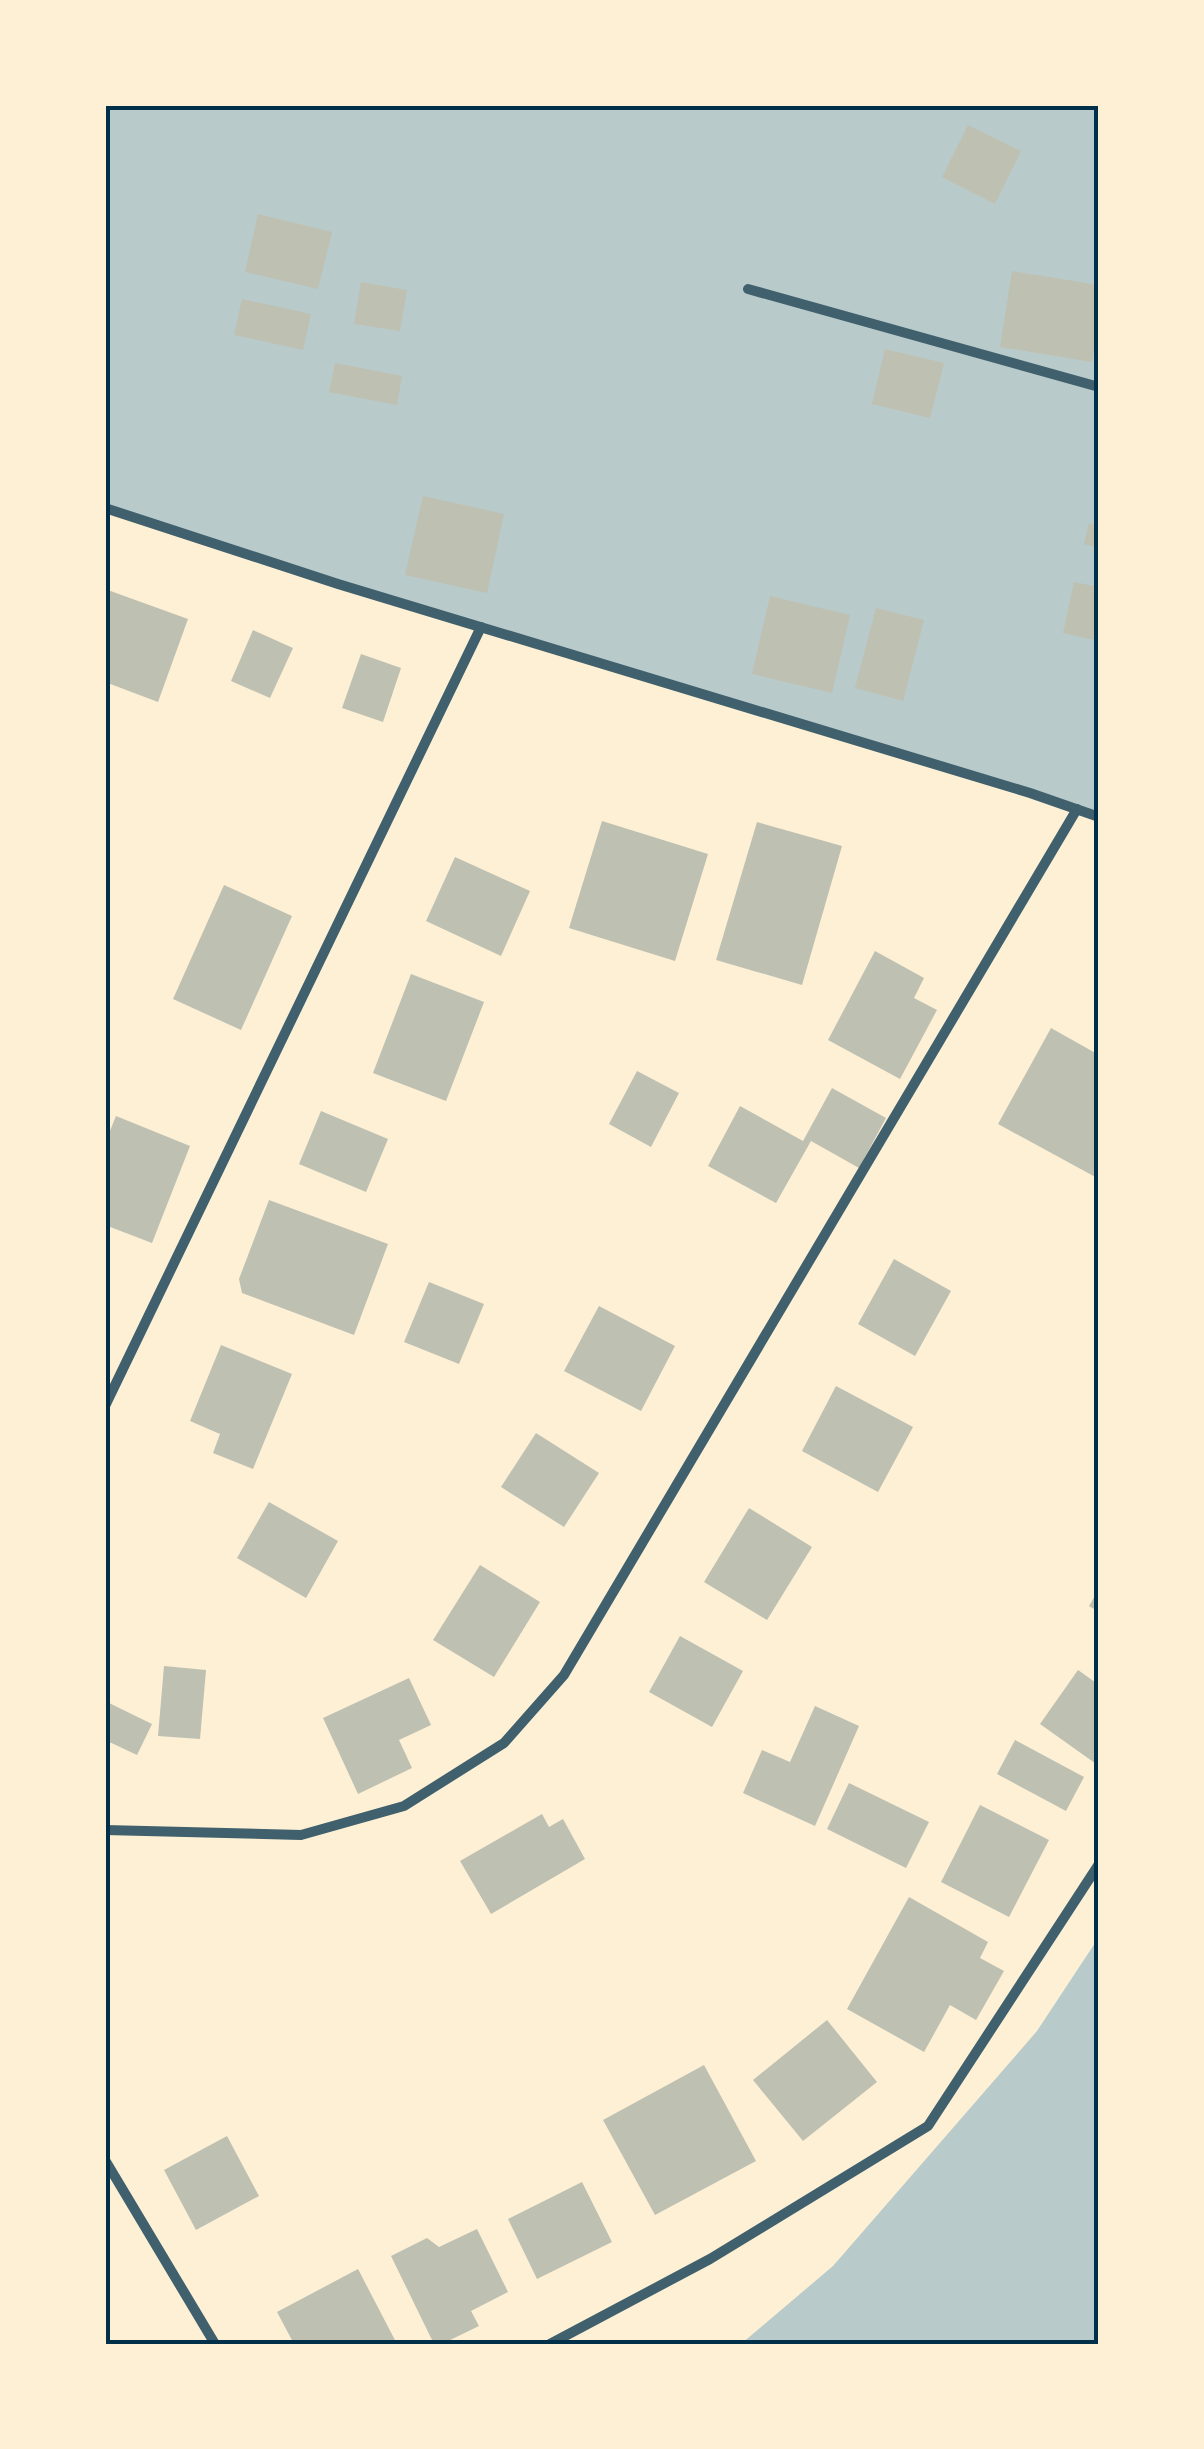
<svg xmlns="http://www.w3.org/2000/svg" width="1204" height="2449" font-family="'Times New Roman',serif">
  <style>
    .green { fill: #b9caca }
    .building { fill: #bec0b2 }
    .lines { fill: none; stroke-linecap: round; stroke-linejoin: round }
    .minor { stroke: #3f606c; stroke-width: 10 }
    .neatline { fill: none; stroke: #003049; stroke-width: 4 }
  </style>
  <rect width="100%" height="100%" fill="#fdf0d5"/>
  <g class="green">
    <path d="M105 105H1099V817L105 508Z"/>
    <path d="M1099 1937V2344H741L833 2266 1037 2031Z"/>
  </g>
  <g class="building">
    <path d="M968 125 1021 151 995 204 942 177Z"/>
    <path d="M258 214 332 232 318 289 245 272Z"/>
    <path d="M1012 271 1099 285V318L1092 362 1000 347Z"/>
    <path d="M361 282 407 290 400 331 354 324Z"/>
    <path d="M242 299 311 314 303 350 234 335Z"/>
    <path d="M885 349 944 363 930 418 872 404Z"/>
    <path d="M335 363 402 376 397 405 329 392Z"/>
    <path d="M423 496 504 514 487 593 405 575Z"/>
    <path d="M1089 523 1099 526V548L1084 544Z"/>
    <path d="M1074 582 1099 587V641L1063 633Z"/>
    <path d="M105 589 188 619 158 702 105 682Z"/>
    <path d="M770 596 850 615 832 693 752 674Z"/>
    <path d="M876 608 924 620 903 701 855 688Z"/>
    <path d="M253 630 293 648 270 698 231 681Z"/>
    <path d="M361 654 401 668 383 722 342 708Z"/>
    <path d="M602 821 708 854 675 961 569 928Z"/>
    <path d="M757 822 842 846 802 985 716 960Z"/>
    <path d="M455 857 530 891 501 956 426 921Z"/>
    <path d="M224 885 292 916 241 1030 173 999Z"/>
    <path d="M875 951 924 978 914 998 937 1010 900 1079 828 1040Z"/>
    <path d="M411 974 484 1002 446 1101 373 1073Z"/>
    <path d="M1051 1028 1099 1055V1179L998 1124Z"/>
    <path d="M637 1071 679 1093 651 1147 609 1124Z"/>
    <path d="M832 1088 886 1118 859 1168 811 1141 776 1203 708 1166 740 1106 803 1141Z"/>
    <path d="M321 1111 388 1139 366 1192 299 1164Z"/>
    <path d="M116 1116 190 1146 152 1243 105 1225V1143Z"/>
    <path d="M269 1200 388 1244 354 1335 242 1293 239 1279Z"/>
    <path d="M894 1259 951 1291 915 1356 858 1324Z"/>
    <path d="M429 1282 484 1304 459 1364 404 1342Z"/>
    <path d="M599 1306 675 1346 641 1411 564 1371Z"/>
    <path d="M221 1345 292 1374 253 1469 213 1453 220 1434 190 1421Z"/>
    <path d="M836 1386 913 1427 878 1492 802 1451Z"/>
    <path d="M536 1433 599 1473 564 1527 501 1487Z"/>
    <path d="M269 1502 338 1541 306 1598 237 1558Z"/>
    <path d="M749 1508 812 1547 767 1620 704 1582Z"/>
    <path d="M480 1565 540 1602 494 1677 433 1640Z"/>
    <path d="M1099 1589V1612L1089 1606Z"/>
    <path d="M680 1636 743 1671 712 1727 649 1692Z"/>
    <path d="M164 1666 206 1670 200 1739 158 1736Z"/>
    <path d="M1078 1670 1099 1685V1766L1040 1724Z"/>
    <path d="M409 1678 431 1725 399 1740 412 1768 358 1794 323 1718Z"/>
    <path d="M105 1701 152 1724 137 1755 105 1740Z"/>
    <path d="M815 1706 859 1726 815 1826 743 1793 762 1750 790 1762Z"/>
    <path d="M1015 1740 1084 1777 1066 1811 997 1774Z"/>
    <path d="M849 1783 929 1822 906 1868 827 1829Z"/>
    <path d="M980 1805 1049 1840 1009 1917 941 1882Z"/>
    <path d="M542 1814 549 1827 563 1819 585 1859 491 1914 460 1861Z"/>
    <path d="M909 1897 988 1942 980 1958 1004 1971 976 2020 950 2005 924 2052 847 2009Z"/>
    <path d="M827 2020 877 2082 803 2141 753 2080Z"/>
    <path d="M704 2065 756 2161 655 2215 603 2120Z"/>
    <path d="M227 2136 259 2196 196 2230 164 2170Z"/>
    <path d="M582 2182 612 2242 537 2279 508 2219Z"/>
    <path d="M477 2229 508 2292 471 2311 479 2326 442 2344H434L391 2256 427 2238 439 2247Z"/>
    <path d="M358 2269 397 2344H294L277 2312Z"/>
  </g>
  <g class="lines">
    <g class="minor">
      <path d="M748 289 1099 387"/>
      <path d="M105 508 338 584 1030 793 1099 817"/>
      <path d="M105 1406 481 627"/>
      <path d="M105 1830 301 1835 404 1806 504 1743 564 1675 1077 809"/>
      <path d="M105 2160 215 2344"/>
      <path d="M550 2344 710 2259 928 2126 1099 1864"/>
    </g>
  </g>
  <rect width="1204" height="2449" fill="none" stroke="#fdf0d5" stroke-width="215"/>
  <rect x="108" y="108" width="988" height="2234" class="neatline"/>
</svg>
